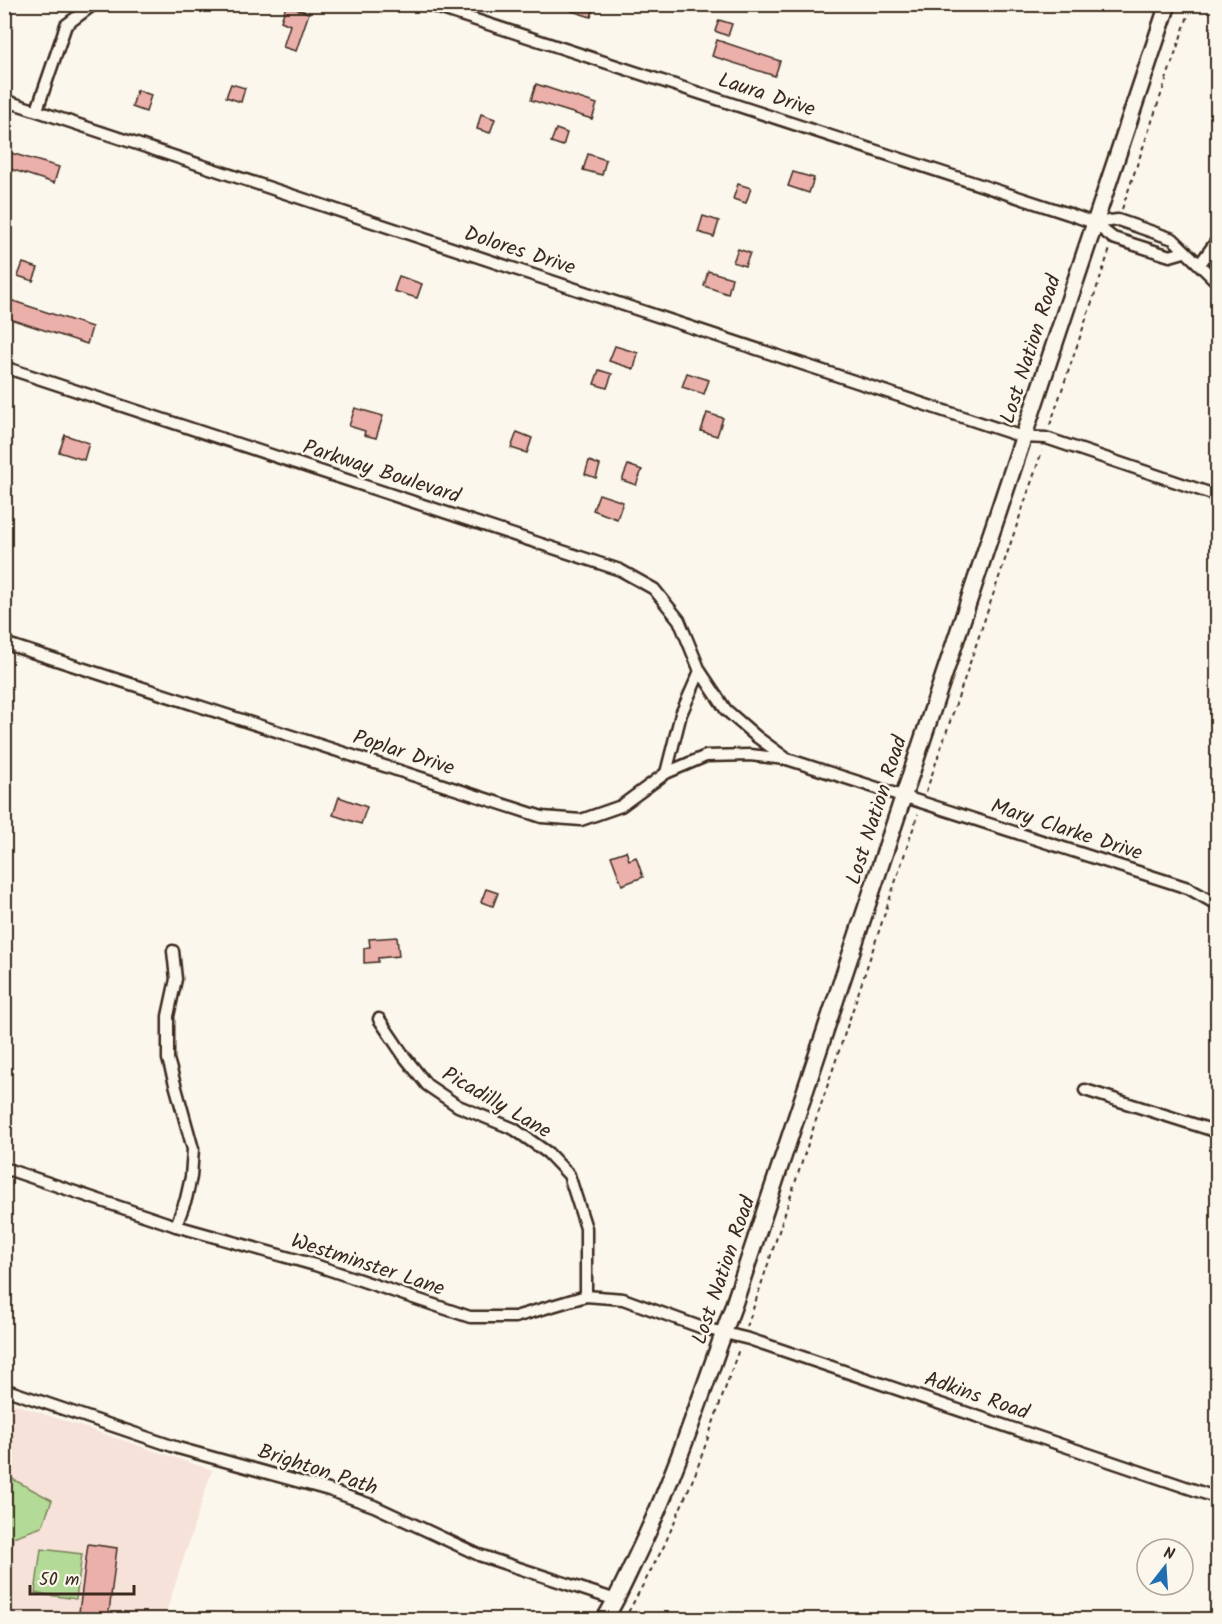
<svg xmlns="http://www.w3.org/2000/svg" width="1222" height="1624" font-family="Kalam,sans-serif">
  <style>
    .built { fill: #f6e2d8 }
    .green { fill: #b3da96; stroke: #77825a; stroke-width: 1.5 }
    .building { fill: #ecb0ab; stroke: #3b2a1e; stroke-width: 1.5 }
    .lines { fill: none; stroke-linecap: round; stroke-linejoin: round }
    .street-casing { stroke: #3b2a1e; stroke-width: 15 }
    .secondary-casing { stroke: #3b2a1e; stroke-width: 20 }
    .path { stroke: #3b2a1e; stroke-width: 2; stroke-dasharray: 4.5 4.5; stroke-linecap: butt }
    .street { stroke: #fbf7ec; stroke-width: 10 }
    .secondary { stroke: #fbf7ec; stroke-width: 15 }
    .labels { text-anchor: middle; stroke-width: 5; stroke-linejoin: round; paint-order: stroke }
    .street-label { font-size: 21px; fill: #3b2a1e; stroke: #fbf7ec }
  </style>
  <rect width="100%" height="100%" fill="#fbf7ec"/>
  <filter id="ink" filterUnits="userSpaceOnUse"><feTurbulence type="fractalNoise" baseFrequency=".0167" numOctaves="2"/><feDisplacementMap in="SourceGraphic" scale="12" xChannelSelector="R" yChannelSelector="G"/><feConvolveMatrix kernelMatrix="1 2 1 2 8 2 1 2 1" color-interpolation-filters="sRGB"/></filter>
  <g filter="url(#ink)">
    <path class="built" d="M5 1401 212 1470 164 1619 5 1620Z"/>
    <g class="green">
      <path d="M5 1475 52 1500 42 1527 13 1537 9 1563 5 1564Z"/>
      <path d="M41 1549 82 1554 76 1599 35 1593Z"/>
    </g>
    <g class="building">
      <path d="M560 4H595L591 17 559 7Z"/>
      <path d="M286 6 309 13 296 51 283 47 290 25 281 21Z"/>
      <path d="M719 20 732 24 728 36 715 31Z"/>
      <path d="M717 40 780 61 775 76 712 56Z"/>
      <path d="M231 84 245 88 241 102 226 97Z"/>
      <path d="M536 84 597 104 592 119 531 100Z"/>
      <path d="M137 90 151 95 146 112 132 107Z"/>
      <path d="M481 114 495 119 490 133 477 129Z"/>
      <path d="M556 129 567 133 563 146 551 142Z"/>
      <path d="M4 151 59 167 54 183 4 167Z"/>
      <path d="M588 154 606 160 602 175 583 170Z"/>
      <path d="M793 172 814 178 809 193 788 186Z"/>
      <path d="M738 184 751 188 746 203 733 199Z"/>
      <path d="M703 216 719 221 714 237 698 232Z"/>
      <path d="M738 249 750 253 745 266 733 262Z"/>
      <path d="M23 263 38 268 33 281 18 276Z"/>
      <path d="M708 271 732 278 728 294 704 286Z"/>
      <path d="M399 276 422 284 417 298 394 291Z"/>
      <path d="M4 298 92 327 87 344 4 317Z"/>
      <path d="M615 346 638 353 634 369 609 361Z"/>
      <path d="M599 370 612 374 607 388 594 384Z"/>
      <path d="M687 373 709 380 704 394 682 387Z"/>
      <path d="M355 408 383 416 376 438 364 435 365 431 349 426Z"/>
      <path d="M707 413 723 418 717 436 701 431Z"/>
      <path d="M517 432 532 438 527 453 511 448Z"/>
      <path d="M65 435 89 443 84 460 59 452Z"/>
      <path d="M589 461 600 465 596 478 585 474Z"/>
      <path d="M628 465 642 470 636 485 622 480Z"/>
      <path d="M599 494 623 502 617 519 593 510Z"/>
      <path d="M339 797 367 807 361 824 333 815Z"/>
      <path d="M626 851 629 860 636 857 643 877 622 885 611 856Z"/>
      <path d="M486 889 498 893 493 906 481 902Z"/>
      <path d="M397 937 399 956 378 958V962L364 963V948L370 947 369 939Z"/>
      <path d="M88 1544 117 1548 108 1620H78Z"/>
    </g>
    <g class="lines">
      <defs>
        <g id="street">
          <path d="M427 4 1069 214 1094 223 1113 238 1170 256 1184 252"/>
          <path d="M4 100 1023 437 1046 438 1218 496"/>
          <path d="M37 110 66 25 94 4"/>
          <path d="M1094 223 1118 220 1173 239 1218 283"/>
          <path d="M1200 264 1218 239"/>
          <path d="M4 367 620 570 654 589 679 620 700 671 726 710 757 737 787 759 1188 888 1218 905"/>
          <path d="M4 643 542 817 581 820 621 806 666 773 706 756 750 755 785 759"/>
          <path d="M666 773 681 714 700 671"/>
          <path d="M173 951 176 979 168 1016V1059L193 1149 191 1177 186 1199 176 1226"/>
          <path d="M379 1019 404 1056 427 1085 458 1106 514 1129 548 1153 569 1175 586 1228V1296"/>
          <path d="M1085 1090 1218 1132"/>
          <path d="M4 1168 176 1226 315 1265 470 1317H515L586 1296 623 1299 700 1327 749 1339 1218 1498"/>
          <path d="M4 1389 178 1448 329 1490 374 1506 479 1555 616 1600"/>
        </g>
        <path id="secondary" d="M604 1620C618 1598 628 1574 639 1551 677 1472 703 1389 733 1307L1168 4"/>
      </defs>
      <use href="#street" class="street-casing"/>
      <use href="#secondary" class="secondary-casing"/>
      <g class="path">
        <path d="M1122 209 1192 4"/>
        <path d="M1050 425 1110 249"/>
        <path d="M926 792 1042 451"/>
        <path d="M747 1327 918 814"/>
        <path d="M624 1620 664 1546 696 1472 739 1349"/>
      </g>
      <use href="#street" class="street"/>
      <use href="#secondary" class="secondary"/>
    </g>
  </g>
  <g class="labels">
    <g class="street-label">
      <text transform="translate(767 94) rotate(18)" y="7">Laura Drive</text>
      <text transform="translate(520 250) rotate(18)" y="7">Dolores Drive</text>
      <text transform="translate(1030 349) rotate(-72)" y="7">Lost Nation Road</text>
      <text transform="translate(382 471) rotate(18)" y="7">Parkway Boulevard</text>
      <text transform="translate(404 752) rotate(18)" y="7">Poplar Drive</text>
      <text transform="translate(876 810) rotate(-72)" y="7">Lost Nation Road</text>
      <text transform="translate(1067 829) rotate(18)" y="7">Mary Clarke Drive</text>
      <text transform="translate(497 1102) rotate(30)" y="7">Picadilly Lane</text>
      <text transform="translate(368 1264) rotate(18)" y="7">Westminster Lane</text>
      <text transform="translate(723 1270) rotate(-71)" y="7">Lost Nation Road</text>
      <text transform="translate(977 1395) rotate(19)" y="7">Adkins Road</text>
      <text transform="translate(318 1469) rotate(18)" y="7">Brighton Path</text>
    </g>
  </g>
  <rect width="1222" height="1624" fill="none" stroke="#fbf7ec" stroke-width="24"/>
  <rect x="12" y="12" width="1198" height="1600" fill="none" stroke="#3b2a1e" stroke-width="2" filter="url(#ink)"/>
  <g transform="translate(1165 1567) rotate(17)"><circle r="28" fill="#fbf7ec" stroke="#aea59a" stroke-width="1.5"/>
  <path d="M0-4.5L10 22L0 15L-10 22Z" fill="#1f6fb2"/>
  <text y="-9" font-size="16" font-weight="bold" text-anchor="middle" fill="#3b2a1e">N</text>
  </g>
  <path d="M30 1585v9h104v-9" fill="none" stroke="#3b2a1e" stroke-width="3"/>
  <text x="39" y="1585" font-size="18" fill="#3b2a1e" stroke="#fbf7ec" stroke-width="4.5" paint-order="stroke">50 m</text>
</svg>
